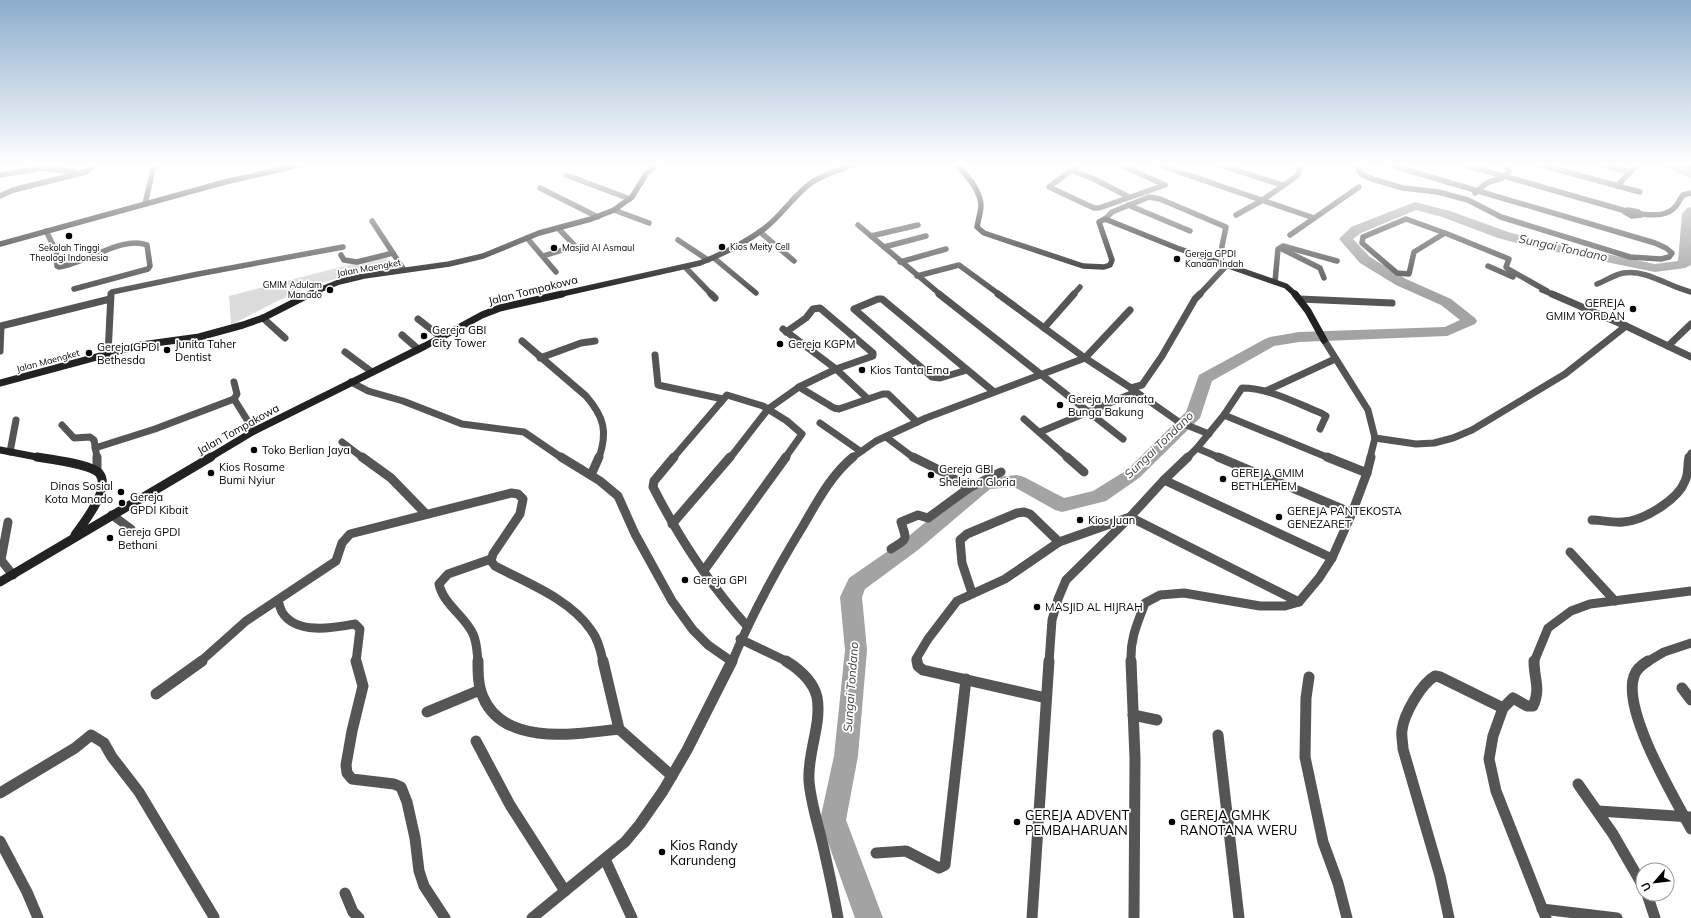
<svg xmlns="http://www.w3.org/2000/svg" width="1691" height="918" font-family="Mulish,sans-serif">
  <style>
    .green { fill: #dcdcdc }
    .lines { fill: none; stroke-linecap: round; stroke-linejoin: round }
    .river { fill: #a3a3a3; fill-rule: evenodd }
    .street-far3 { stroke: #555; stroke-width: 5.5 }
    .street-far2 { stroke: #555; stroke-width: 7 }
    .street-far1 { stroke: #555; stroke-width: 9 }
    .street { stroke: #555; stroke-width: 11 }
    .secondary-far2 { stroke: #222; stroke-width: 5.5 }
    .secondary-far1 { stroke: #222; stroke-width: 7 }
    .secondary { stroke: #222; stroke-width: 9 }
    .poi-dot { fill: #000; stroke: #fff; stroke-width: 1.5 }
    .labels { text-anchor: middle; stroke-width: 3.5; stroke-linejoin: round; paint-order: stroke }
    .far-poi-label { font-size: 9px; fill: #000; stroke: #fff; text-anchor: start }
    .far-street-label { font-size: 9px; fill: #000; stroke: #fff }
    .street-label { font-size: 11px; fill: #000; stroke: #fff }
    .poi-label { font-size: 11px; fill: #000; stroke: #fff; text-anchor: start }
    .water-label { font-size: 12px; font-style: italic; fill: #444; stroke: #fff }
    .near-poi-label { font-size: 13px; fill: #000; stroke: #fff; text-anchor: start }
  </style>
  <rect width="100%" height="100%" fill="#fff"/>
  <path class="green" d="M386 255 393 268C368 272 342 276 318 284 288 294 259 311 231 325L229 296Z"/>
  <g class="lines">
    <g class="river">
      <path d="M1661 165H1677L1691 171V178L1663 167Z"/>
      <path d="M1415 202 1450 211 1508 232 1538 240 1655 264 1678 261 1682 214 1687 208 1691 207V265L1685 268 1655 272 1532 247 1498 238 1442 217 1416 210 1361 233 1353 239 1370 257 1406 279 1451 299 1475 318 1477 321 1475 324 1447 336 1299 342 1274 346 1212 381 1200 418 1139 478 1106 501 1062 512 1055 510 1014 487 990 489 918 550 865 589 862 597 867 650 858 756 846 820 883 918H855L820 820 834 756 845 650 840 597 849 578 904 540 978 479 1017 475 1024 477 1064 498 1093 491 1127 470 1186 412 1199 375 1265 339 1270 337 1299 332 1445 327 1460 320 1441 305 1396 285 1360 263 1339 239 1351 227Z"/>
    </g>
    <g class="street-far3">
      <path d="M1078 165 1049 187 1094 208H1099L1165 185"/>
      <path d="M1121 165 1165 185"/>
      <path d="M1159 165 1314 218"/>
      <path d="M1220 165 1282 185"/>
      <path d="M1359 165V171L1361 174 1372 179 1403 188 1438 192 1468 200 1501 217 1630 257 1661 259 1669 257 1672 253 1666 248 1655 243 1390 165"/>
      <path d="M1465 165 1626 211"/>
      <path d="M1541 165 1640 192"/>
      <path d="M1603 165 1630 172"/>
      <path d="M1685 165 1691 167"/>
      <path d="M1073 171 1094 179 1129 197"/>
      <path d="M0 175 42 168 75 172"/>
      <path d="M566 175 630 199"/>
      <path d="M1617 186 1634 168"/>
      <path d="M540 188 598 217"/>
      <path d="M1475 193C1479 190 1484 184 1489 182 1499 178 1501 182 1509 171L1506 167"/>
      <path d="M0 196 13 190 86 172 95 165"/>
      <path d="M145 204 154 165"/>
      <path d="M1128 205 1190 231"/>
      <path d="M614 210 649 223"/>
      <path d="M1628 210 1638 212 1641 215 1632 216 1625 212Z"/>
      <path d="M1641 214C1653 215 1667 217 1676 206 1678 203 1680 199 1683 195L1691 193"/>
      <path d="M1236 215 1261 201 1297 176 1301 165"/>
      <path d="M1105 219 1112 212 1149 197 1160 199 1226 227 1222 246 1221 263"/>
      <path d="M1406 219 1445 233 1414 252 1409 274 1397 273 1362 243 1363 237Z"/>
      <path d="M372 221 404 270"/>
      <path d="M858 225 941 295"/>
      <path d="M46 231 56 251 57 266 59 267C85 264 123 235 147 245L150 266 148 269 74 289"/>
      <path d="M760 232 794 261"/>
      <path d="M1445 233 1509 259 1506 267 1508 269 1547 291"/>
      <path d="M1290 235 1359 187"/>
      <path d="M871 236 918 225"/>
      <path d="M527 238 556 272"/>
      <path d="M678 240 708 260"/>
      <path d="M884 247 926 236"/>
      <path d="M1280 248 1320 268 1324 278"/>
      <path d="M341 255 344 260 357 262 393 253"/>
      <path d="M543 256 575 246 558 228"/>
      <path d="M714 258 756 293"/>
      <path d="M900 262 946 249"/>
      <path d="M1488 266 1513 277"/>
      <path d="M686 268 712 295"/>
      <path d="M917 276 959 265 1000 295"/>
      <path d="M1275 282 1278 249 1283 246 1337 261"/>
      <path d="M1597 284C1605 281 1614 275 1623 273 1646 269 1669 287 1691 292"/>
      <path d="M1542 290 1554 295"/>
      <path d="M111 295 112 292 198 274 343 247"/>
      <path d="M1073 295 1080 287"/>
      <path d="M1199 295 1227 265"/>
    </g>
    <g class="street-far2">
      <path d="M711 294 715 298"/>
      <path d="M939 294 1123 439"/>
      <path d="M998 294 1085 358 1130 310"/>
      <path d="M1552 294 1626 326 1691 357"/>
      <path d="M1299 299 1392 303"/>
      <path d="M263 318 285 338"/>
      <path d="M418 319 441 337"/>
      <path d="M1044 328 1074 294"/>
      <path d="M783 329 836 369 868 399 883 394H888L917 422"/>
      <path d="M786 332 806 318 813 309 820 308 873 353V356L836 369 799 387"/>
      <path d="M402 335 418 349"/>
      <path d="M1324 340 1368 410 1375 438 1370 458"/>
      <path d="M522 341 586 396C604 417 608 431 599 458"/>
      <path d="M1668 346 1691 324"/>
      <path d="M0 351 1 326 110 299"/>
      <path d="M345 352 372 372"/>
      <path d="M108 354 111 294"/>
      <path d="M655 355 658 385 723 399"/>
      <path d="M540 358 581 343 595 341"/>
      <path d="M967 370 940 378 932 377 854 309 878 299H882L994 392"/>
      <path d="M351 382 368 391 403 401 462 424 524 432 562 458"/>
      <path d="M1132 389 1179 422 1209 434"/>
      <path d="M1266 391 1335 359"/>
      <path d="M234 399 254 431"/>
      <path d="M1224 415 1329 458"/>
      <path d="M1024 419 1068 458"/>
      <path d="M820 423 860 451"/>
      <path d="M62 425 74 438 90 437 94 440 97 458"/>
      <path d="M1040 432 1136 392"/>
      <path d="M886 437 914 458"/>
      <path d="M1375 438 1416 444 1434 443 1453 438 1472 430 1565 374 1626 326"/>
      <path d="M342 442 363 458"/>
      <path d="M95 448 155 429 234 399 237 394 234 382"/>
      <path d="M1197 448 1224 415 1242 388C1269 388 1296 403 1321 413L1326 416 1320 429"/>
      <path d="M10 452 16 420"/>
      <path d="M673 458 727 395 763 406 787 421 802 434 785 458"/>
      <path d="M730 458 768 409 799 387 834 408 839 409 868 399"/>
      <path d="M852 458 876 441 926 418 1085 358 1131 388 1142 385 1162 356 1195 299 1200 294"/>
      <path d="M1187 458 1197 448 1220 458"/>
      <path d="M1689 458 1691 453"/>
    </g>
    <g class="street-far1">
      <path d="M97 457V471"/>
      <path d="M362 457 391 478 426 514"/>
      <path d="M561 457 600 481 618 496 635 534 672 601 693 630 708 645 731 661"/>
      <path d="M674 457 654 481 653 487C678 536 710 585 747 626"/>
      <path d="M913 457 943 472 969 488"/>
      <path d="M1067 457 1084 472"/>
      <path d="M1218 457 1352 513"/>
      <path d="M1327 457 1367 473"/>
      <path d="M591 475 599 457"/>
      <path d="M1164 480 1188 457"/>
      <path d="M112 515 131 529"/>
      <path d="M1592 520C1602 520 1613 523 1623 522 1643 521 1678 500 1685 481 1689 473 1687 465 1689 457"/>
      <path d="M8 522 1 560 13 575"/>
      <path d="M672 524 730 457"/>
      <path d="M891 549C908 538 907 541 901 522L918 515 928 518 969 488 1001 472"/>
      <path d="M1570 552 1615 601"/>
      <path d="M705 569 786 457"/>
      <path d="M972 593 962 563 960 540 967 534 1017 513 1024 512 1030 514 1059 542"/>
      <path d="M278 600C279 604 280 608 282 612 296 635 333 628 355 624L360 629 356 662"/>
      <path d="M740 639 788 662"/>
      <path d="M200 662 246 621 336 561 342 543 350 534 511 493 518 494 523 499 520 514 493 554 491 561 495 566C527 583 570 599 591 630 598 639 601 651 603 662"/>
      <path d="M478 662C477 652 477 642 473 634 465 616 443 604 439 584L448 574 491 559"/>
      <path d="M732 662C752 614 776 570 803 526 817 502 831 475 853 457"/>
      <path d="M917 662 916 659 928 639 957 601 1005 579 1059 542 1130 517 1164 480 1332 558"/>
      <path d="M1049 662 1052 620 1058 599 1066 580 1130 517 1299 602"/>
      <path d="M1131 662C1130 639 1137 624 1145 603L1160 595 1184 593 1260 606H1285L1299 602 1319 578 1332 558 1352 513 1367 473 1371 457"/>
      <path d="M1534 662 1548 628 1571 611 1590 604 1691 591"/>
      <path d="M1647 662 1664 652 1691 643"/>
    </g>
    <g class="street">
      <path d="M356 661 363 686 352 731 346 765 347 773 352 779 394 784 401 787 407 802 415 838 419 871 424 886 445 918"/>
      <path d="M478 661C478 673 478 686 483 697 504 747 577 734 619 729"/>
      <path d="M603 661 619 729 672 776"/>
      <path d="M786 661C799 669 813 681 817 697 822 725 807 753 809 781 811 805 819 827 824 850 829 872 834 895 838 918"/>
      <path d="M917 661 918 666 923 670 1046 698"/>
      <path d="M1131 661 1135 758 1134 918"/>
      <path d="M1534 661C1534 679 1541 689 1533 706H1527L1513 698 1503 708 1493 736 1489 759 1496 791 1546 918"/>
      <path d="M1648 661C1643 664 1636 670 1634 676 1622 711 1674 797 1691 829"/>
      <path d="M1309 677 1306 698 1305 757 1323 842 1338 883 1347 918"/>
      <path d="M1682 688 1691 700"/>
      <path d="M156 694 202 661"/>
      <path d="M427 712 480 690"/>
      <path d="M1133 715 1157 720"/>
      <path d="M1218 735 1239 918"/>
      <path d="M476 741 510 805 565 891"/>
      <path d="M1578 784 1613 834 1643 886"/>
      <path d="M0 793 75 748 91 735 104 743 112 757 139 792 214 917"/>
      <path d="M1598 811 1691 817"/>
      <path d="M0 841 27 892 38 918"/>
      <path d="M876 853 906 851 939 868 945 865 966 679"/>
      <path d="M605 859 632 918"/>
      <path d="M345 893 353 912 359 918"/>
      <path d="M1647 894 1655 918"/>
      <path d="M1542 909 1617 918"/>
      <path d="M532 918 625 842 640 824 663 791 687 750 732 661"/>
      <path d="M1032 918 1049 661"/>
      <path d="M1449 918 1440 876 1403 749C1403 743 1401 736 1402 730 1404 714 1421 684 1435 676L1440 677 1503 708"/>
    </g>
    <g class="secondary-far2">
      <path d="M957 165C967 175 980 190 981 205 981 212 978 220 977 227L984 233 1083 266 1104 267 1110 265 1112 260 1099 222 1105 219 1177 248 1286 286 1296 295"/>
      <path d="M0 244 225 182 300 165"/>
      <path d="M307 295 339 282 364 276 449 264 483 256 539 233 591 219 614 210 632 197 646 174 656 165"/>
      <path d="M557 295 700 263C723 254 745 243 765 228 782 215 793 196 811 183 823 174 839 170 853 165"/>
    </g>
    <g class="secondary-far1">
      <path d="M1295 294 1308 311 1324 340"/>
      <path d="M0 383 141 345 199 337 243 325 263 318 310 294"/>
      <path d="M0 450 42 458"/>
      <path d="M209 458 254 431 425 346 482 315 500 308 562 294"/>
    </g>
    <g class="secondary">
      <path d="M37 457C50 459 90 464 99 473 112 488 84 522 75 535"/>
      <path d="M0 582 211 457"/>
    </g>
  </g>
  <linearGradient id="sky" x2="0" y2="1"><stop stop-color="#8cadcc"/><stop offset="0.56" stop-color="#fff"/><stop offset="1" stop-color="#fff" stop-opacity="0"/></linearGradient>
  <rect width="1691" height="294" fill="url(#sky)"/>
  <g class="poi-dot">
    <circle cx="69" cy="236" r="4"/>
    <circle cx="722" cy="247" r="4"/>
    <circle cx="554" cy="248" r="4"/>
    <circle cx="1177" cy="259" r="4"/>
    <circle cx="330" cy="290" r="4"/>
    <circle cx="1633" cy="309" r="4"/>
    <circle cx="424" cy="336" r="4"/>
    <circle cx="780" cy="344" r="4"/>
    <circle cx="167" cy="350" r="4"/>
    <circle cx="89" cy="353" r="4"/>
    <circle cx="862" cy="370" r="4"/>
    <circle cx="1060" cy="405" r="4"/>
    <circle cx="254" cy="450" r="4"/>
    <circle cx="211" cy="473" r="4"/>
    <circle cx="931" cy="475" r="4"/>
    <circle cx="1223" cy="479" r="4"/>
    <circle cx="121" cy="492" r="4"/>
    <circle cx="122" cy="503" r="4"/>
    <circle cx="1279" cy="517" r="4"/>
    <circle cx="1080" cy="520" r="4"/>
    <circle cx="110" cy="538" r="4"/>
    <circle cx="685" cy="580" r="4"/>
    <circle cx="1037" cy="607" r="4"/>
    <circle cx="1017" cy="822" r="4"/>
    <circle cx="1172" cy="822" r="4"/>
    <circle cx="662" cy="852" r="4"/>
  </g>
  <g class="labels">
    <g class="far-poi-label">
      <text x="730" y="250">Kios Meity Cell</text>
      <text x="69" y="251" text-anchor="middle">Sekolah Tinggi<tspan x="69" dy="10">Theologi Indonesia</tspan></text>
      <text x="562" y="251">Masjid Al Asmaul</text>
      <text x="1185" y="257">Gereja GPDI<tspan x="1185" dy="10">Kanaan Indah</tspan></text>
      <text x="322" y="288" text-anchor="end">GMIM Adulam<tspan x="322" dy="10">Manado</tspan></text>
    </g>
    <g class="far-street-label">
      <text transform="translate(369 268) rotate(-10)" y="3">Jalan Maengket</text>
      <text transform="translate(48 361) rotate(-15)" y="3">Jalan Maengket</text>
    </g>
    <g class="street-label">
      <text transform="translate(533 290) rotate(-14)" y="4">Jalan Tompakowa</text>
      <text transform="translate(238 429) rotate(-29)" y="4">Jalan Tompakowa</text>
    </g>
    <g class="poi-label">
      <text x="1625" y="307" text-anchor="end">GEREJA<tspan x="1625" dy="13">GMIM YORDAN</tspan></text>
      <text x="432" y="334">Gereja GBI<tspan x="432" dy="13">City Tower</tspan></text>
      <text x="175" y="348">Junita Taher<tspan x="175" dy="13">Dentist</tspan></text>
      <text x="788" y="348">Gereja KGPM</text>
      <text x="97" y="351">Gereja GPDI<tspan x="97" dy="13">Bethesda</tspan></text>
      <text x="870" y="374">Kios Tanta Ema</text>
      <text x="1068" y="403">Gereja Maranata<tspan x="1068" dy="13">Bunga Bakung</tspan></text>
      <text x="262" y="454">Toko Berlian Jaya</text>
      <text x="219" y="471">Kios Rosame<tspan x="219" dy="13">Bumi Nyiur</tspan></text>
      <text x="939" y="473">Gereja GBI<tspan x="939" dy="13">Sheleina Gloria</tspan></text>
      <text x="1231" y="477">GEREJA GMIM<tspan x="1231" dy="13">BETHLEHEM</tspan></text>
      <text x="113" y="490" text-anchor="end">Dinas Sosial<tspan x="113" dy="13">Kota Manado</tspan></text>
      <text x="130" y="501">Gereja<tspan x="130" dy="13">GPDI Kibait</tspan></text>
      <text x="1287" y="515">GEREJA PANTEKOSTA<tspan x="1287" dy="13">GENEZARET</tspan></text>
      <text x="1088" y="524">Kios Juan</text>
      <text x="118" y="536">Gereja GPDI<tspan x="118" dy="13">Bethani</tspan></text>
      <text x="693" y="584">Gereja GPI</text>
      <text x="1045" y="611">MASJID AL HIJRAH</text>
    </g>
    <g class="water-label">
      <text transform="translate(1563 248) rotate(12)" y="4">Sungai Tondano</text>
      <text transform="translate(1159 445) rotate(-44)" y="4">Sungai Tondano</text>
      <text transform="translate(851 687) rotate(-86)" y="4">Sungai Tondano</text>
    </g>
    <g class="near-poi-label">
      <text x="1025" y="820">GEREJA ADVENT<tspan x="1025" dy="15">PEMBAHARUAN</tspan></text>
      <text x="1180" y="820">GEREJA GMHK<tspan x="1180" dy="15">RANOTANA WERU</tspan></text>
      <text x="670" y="850">Kios Randy<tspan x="670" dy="15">Karundeng</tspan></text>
    </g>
  </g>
  <g transform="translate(1655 882) rotate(242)"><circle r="19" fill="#ffffff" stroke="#999999"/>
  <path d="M0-3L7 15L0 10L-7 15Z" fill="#000000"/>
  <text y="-6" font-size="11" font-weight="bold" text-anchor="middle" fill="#000000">U</text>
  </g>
</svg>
